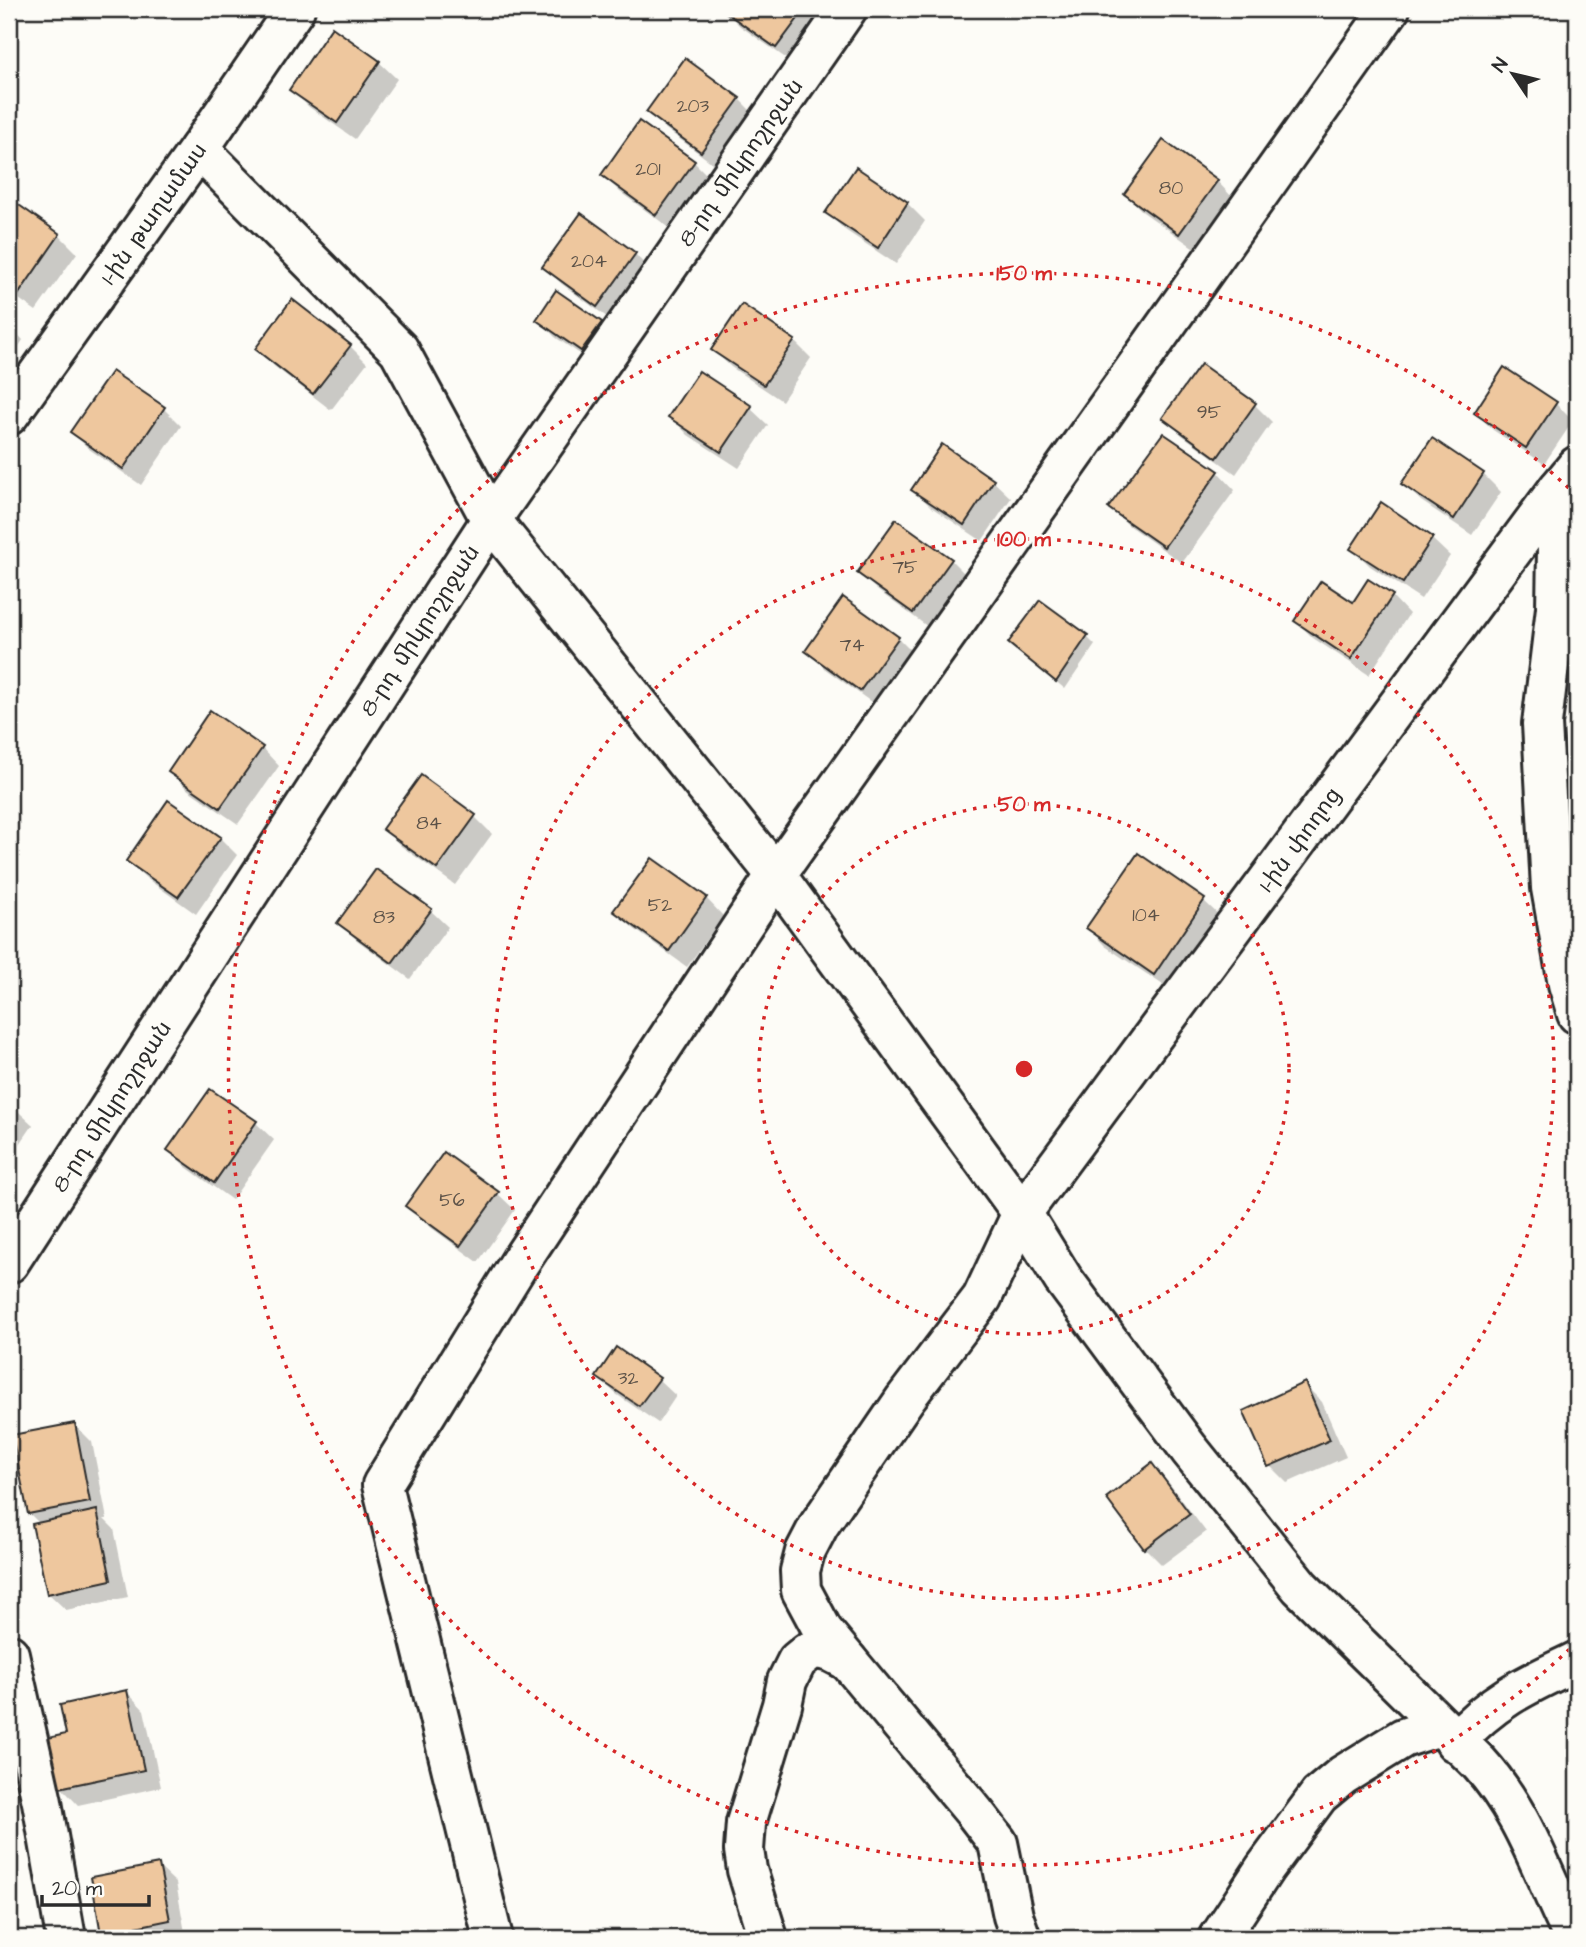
<svg xmlns="http://www.w3.org/2000/svg" width="1586" height="1947" font-family="'Architects Daughter','Noto Sans Armenian',sans-serif">
  <style>
    .shadow { fill: #0003 }
    .building { fill: #eec79e; stroke: #2b2b2b; stroke-width: 2 }
    .lines { fill: none; stroke-linecap: round; stroke-linejoin: round }
    .minor-casing { stroke: #2b2b2b; stroke-width: 44 }
    .minor { stroke: #fdfcf7; stroke-width: 38 }
    .ring { fill: none; stroke: #d62828; stroke-width: 3.5; stroke-dasharray: 3.5 7 }
    .labels { text-anchor: middle; stroke-width: 5; stroke-linejoin: round; paint-order: stroke }
    .number-label { font-size: 19px; fill: #5c5248 }
    .street-label { font-size: 23px; fill: #2b2b2b; stroke: #fdfcf7 }
    .centre { fill: #d62828; stroke: #fdfcf7; stroke-width: 3.5 }
    .ring-label { font-size: 21px; text-anchor: middle; font-weight: bold; fill: #d62828; stroke: #fdfcf7; stroke-width: 5; stroke-linejoin: round; paint-order: stroke }
  </style>
  <rect width="100%" height="100%" fill="#fdfcf7"/>
  <filter id="ink" filterUnits="userSpaceOnUse"><feTurbulence type="fractalNoise" baseFrequency=".0143" numOctaves="2"/><feDisplacementMap in="SourceGraphic" scale="14" xChannelSelector="R" yChannelSelector="G"/><feConvolveMatrix kernelMatrix="1 2 1 2 8 2 1 2 1" color-interpolation-filters="sRGB"/></filter>
  <g filter="url(#ink)">
    <g class="shadow">
      <path d="M723 9H827L794 64 740 26Z"/>
      <path d="M685 60 739 99 757 117 719 168 666 129 649 112Z"/>
      <path d="M379 62 397 79 355 139 309 107 292 90Z"/>
      <path d="M694 162 711 179 674 231 620 192 603 175Z"/>
      <path d="M856 170 907 203 925 221 896 264 845 230 827 213Z"/>
      <path d="M1217 181 1234 199 1197 250 1143 212 1126 194Z"/>
      <path d="M9 201 59 235 77 253 36 311 9 292Z"/>
      <path d="M635 254 652 272 615 323 562 284 544 267Z"/>
      <path d="M1577 254V271L1571 264Z"/>
      <path d="M538 319 600 323 618 340 599 367 555 337Z"/>
      <path d="M9 325 23 340 9 361Z"/>
      <path d="M794 341 811 358 782 401 731 367 713 350Z"/>
      <path d="M350 346 367 363 331 410 274 366 257 349Z"/>
      <path d="M1202 366 1255 405 1272 422 1236 474 1182 435 1164 418Z"/>
      <path d="M1556 404 1573 421 1544 464 1493 430 1476 413Z"/>
      <path d="M750 408 768 425 739 468 688 435 671 417Z"/>
      <path d="M164 409 181 426 141 485 89 449 72 432Z"/>
      <path d="M1432 441 1483 474 1501 492 1472 535 1421 501 1403 484Z"/>
      <path d="M1218 472 1235 490 1182 563 1128 525 1111 507Z"/>
      <path d="M993 481 1011 498 982 541 931 507 914 490Z"/>
      <path d="M1381 505 1432 539 1450 556 1421 599 1370 566 1352 548Z"/>
      <path d="M951 560 968 577 931 629 877 590 859 573Z"/>
      <path d="M1392 596 1409 614 1369 675 1313 638 1296 621 1353 605Z"/>
      <path d="M1040 602 1087 637 1095 645 1065 689 1010 643Z"/>
      <path d="M898 638 915 655 878 707 824 668 807 651Z"/>
      <path d="M262 748 279 766 238 824 187 789 170 772Z"/>
      <path d="M474 816 492 834 455 885 401 846 384 829Z"/>
      <path d="M220 838 237 855 196 914 146 878 128 861Z"/>
      <path d="M1138 855 1204 901 1222 918 1172 991 1105 946 1088 928Z"/>
      <path d="M706 898 723 916 687 967 633 928 615 911Z"/>
      <path d="M430 910 448 927 410 979 357 940 340 923Z"/>
      <path d="M210 1091 256 1123 274 1140 232 1200 186 1167 169 1150Z"/>
      <path d="M9 1103 33 1125 9 1160Z"/>
      <path d="M497 1193 515 1210 478 1262 425 1223 407 1206Z"/>
      <path d="M598 1377 658 1379 676 1396 658 1423 616 1394Z"/>
      <path d="M1305 1385 1322 1402 1346 1457 1287 1483 1270 1466Z"/>
      <path d="M75 1425 92 1442 107 1519H104L114 1529 128 1597 66 1610 48 1593 40 1524 29 1513Z"/>
      <path d="M1152 1465 1169 1483 1206 1532 1162 1565 1145 1548Z"/>
      <path d="M127 1692 144 1710 161 1787 78 1805 61 1787 68 1735Z"/>
      <path d="M158 1866 176 1883 186 1938H108L103 1933Z"/>
    </g>
    <g class="building">
      <path d="M721 9H805L776 48Z"/>
      <path d="M332 27 380 61 337 123 289 90Z"/>
      <path d="M685 58 740 98 701 152 646 112Z"/>
      <path d="M639 121 695 161 656 215 601 175Z"/>
      <path d="M1163 140 1218 180 1179 234 1124 194Z"/>
      <path d="M856 167 908 202 878 248 825 213Z"/>
      <path d="M9 198 60 234 18 295 9 289Z"/>
      <path d="M581 213 636 253 597 307 542 267Z"/>
      <path d="M556 290 602 322 581 351 536 320Z"/>
      <path d="M292 299 351 345 313 394 255 349Z"/>
      <path d="M742 304 795 340 764 385 711 350Z"/>
      <path d="M1201 364 1256 403 1217 458 1162 418Z"/>
      <path d="M1504 367 1557 402 1526 448 1474 413Z"/>
      <path d="M112 371 165 407 123 469 70 432Z"/>
      <path d="M699 371 752 406 721 452 668 417Z"/>
      <path d="M1163 433 1219 471 1164 547 1108 508Z"/>
      <path d="M1432 438 1484 473 1454 519 1401 484Z"/>
      <path d="M942 444 994 480 964 525 911 490Z"/>
      <path d="M1381 502 1433 537 1403 583 1350 549Z"/>
      <path d="M896 519 952 559 913 613 857 573Z"/>
      <path d="M1368 579 1393 595 1351 659 1294 621 1321 581 1353 602Z"/>
      <path d="M843 597 899 637 860 691 805 651Z"/>
      <path d="M1040 600 1088 635 1056 682 1008 643Z"/>
      <path d="M210 710 263 747 220 808 168 772Z"/>
      <path d="M421 775 476 815 437 869 382 829Z"/>
      <path d="M168 800 221 837 178 897 126 861Z"/>
      <path d="M1138 853 1205 899 1154 975 1086 928Z"/>
      <path d="M652 858 707 897 669 951 613 911Z"/>
      <path d="M376 869 432 909 392 963 337 923Z"/>
      <path d="M210 1089 257 1121 214 1183 167 1150Z"/>
      <path d="M444 1152 499 1192 460 1246 405 1206Z"/>
      <path d="M616 1347 660 1378 639 1406 596 1377Z"/>
      <path d="M1305 1382 1330 1440 1268 1467 1243 1411Z"/>
      <path d="M75 1423 90 1502 28 1514 12 1435Z"/>
      <path d="M1152 1463 1190 1514 1144 1549 1106 1498Z"/>
      <path d="M97 1510 111 1580 47 1594 32 1524Z"/>
      <path d="M127 1690 144 1770 59 1788 48 1738 66 1734 60 1705Z"/>
      <path d="M159 1864 170 1920 101 1934 91 1877Z"/>
    </g>
    <g class="lines">
      <defs>
        <g id="minor">
          <path d="M199 149 399 350 491 520 776 875 1022 1213 1063 1279 1189 1449 1300 1587 1479 1763C1525 1813 1544 1879 1574 1938"/>
          <path d="M9 415 199 149 295 9"/>
          <path d="M1558 489 1556 608 1542 724 1551 888 1568 984 1577 1014"/>
          <path d="M9 1263 491 520 847 9"/>
          <path d="M9 1654 42 1802 66 1938"/>
          <path d="M1455 1742C1492 1700 1528 1684 1577 1661"/>
          <path d="M493 1938 382 1485 520 1262 776 875 1390 9"/>
          <path d="M768 1938 747 1870 744 1850 746 1823 782 1705 787 1681 797 1661 808 1652 817 1649 831 1652 848 1661"/>
          <path d="M1021 1938 1013 1916 998 1843 975 1813 823 1631 801 1590 800 1571 805 1552 819 1525 905 1399 982 1298 1022 1213 1558 489 1577 466"/>
          <path d="M1219 1938 1265 1868 1319 1795 1343 1775 1403 1738 1440 1726"/>
        </g>
      </defs>
      <use href="#minor" class="minor-casing"/>
      <use href="#minor" class="minor"/>
    </g>
  </g>
  <g class="ring">
    <circle cx="1024" cy="1069" r="265"/>
    <circle cx="1024" cy="1069" r="530"/>
    <path d="M1577 1642A796 796 0 1 1 1577 496"/>
  </g>
  <g class="labels">
    <g class="number-label">
      <text x="693" y="112">203</text>
      <text x="648" y="175">201</text>
      <text x="1171" y="194">80</text>
      <text x="589" y="267">204</text>
      <text x="1209" y="418">95</text>
      <text x="905" y="573">75</text>
      <text x="852" y="651">74</text>
      <text x="429" y="829">84</text>
      <text x="660" y="911">52</text>
      <text x="1146" y="921">104</text>
      <text x="384" y="923">83</text>
      <text x="452" y="1206">56</text>
      <text x="628" y="1384">32</text>
    </g>
    <g class="street-label">
      <text transform="translate(740 162) rotate(-55)" y="8">8-րդ միկրոշրջան</text>
      <text transform="translate(153 213) rotate(-55)" y="8">1-ին թաղամաս</text>
      <text transform="translate(419 630) rotate(-57)" y="8">8-րդ միկրոշրջան</text>
      <text transform="translate(1299 839) rotate(-54)" y="8">1-ին փողոց</text>
      <text transform="translate(111 1106) rotate(-57)" y="8">8-րդ միկրոշրջան</text>
    </g>
  </g>
  <circle cx="1024" cy="1069" r="10" class="centre"/>
  <g class="ring-label">
    <text x="1024" y="280">150 m</text>
    <text x="1024" y="546">100 m</text>
    <text x="1024" y="811">50 m</text>
  </g>
  <rect width="1586" height="1947" fill="none" stroke="#fdfcf7" stroke-width="35"/>
  <rect x="18" y="18" width="1551" height="1912" fill="none" stroke="#2b2b2b" stroke-width="2.5" filter="url(#ink)"/>
  <g transform="translate(1513 74) rotate(305)" stroke="#fdfcf7" stroke-width="5" paint-order="stroke">
  <path d="M0-5L12 26L0 18L-12 26Z" fill="#2b2b2b"/>
  <text y="-10" font-size="19" font-weight="bold" text-anchor="middle" fill="#2b2b2b">N</text>
  </g>
  <path d="M42 1895v10h107v-10" fill="none" stroke="#2b2b2b" stroke-width="3.5"/>
  <text x="52" y="1895" font-size="21" fill="#2b2b2b" stroke="#fdfcf7" stroke-width="5" paint-order="stroke">20 m</text>
</svg>
